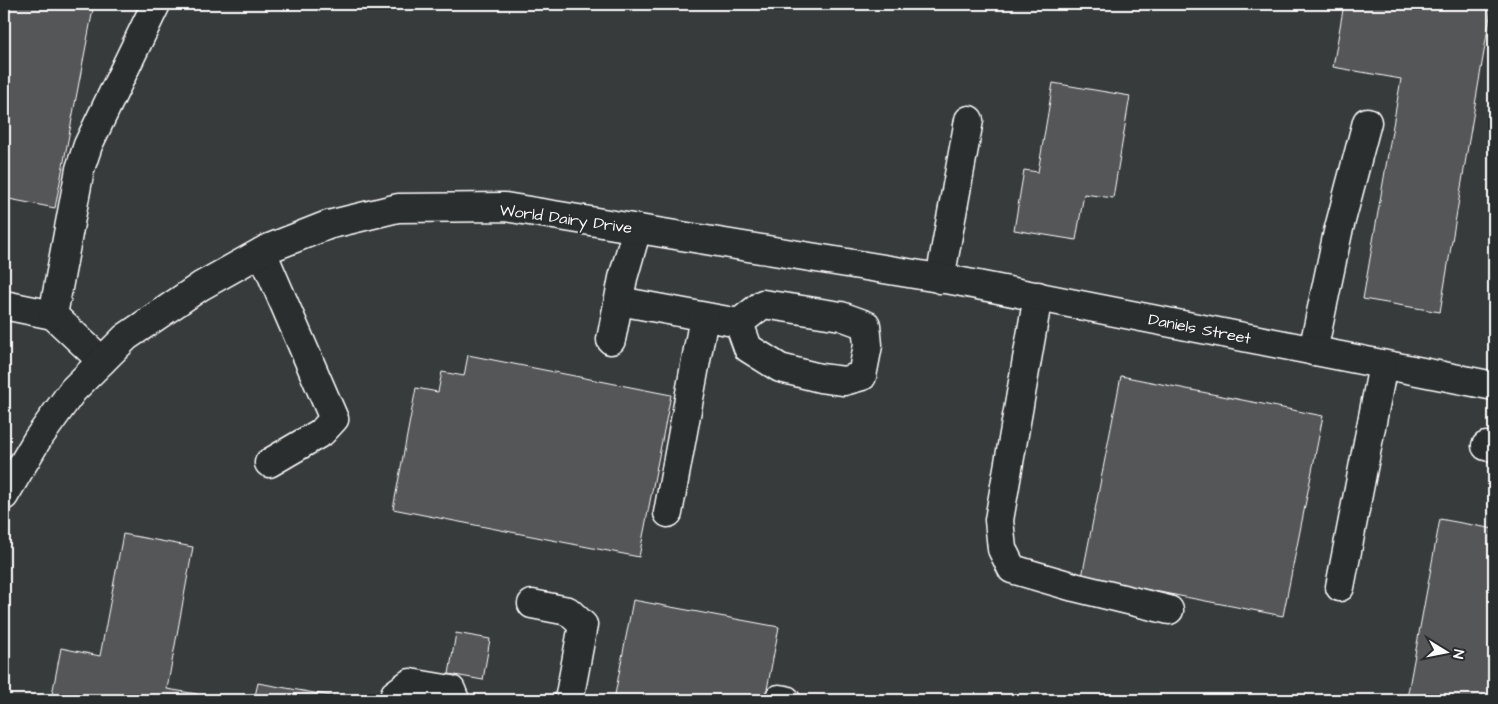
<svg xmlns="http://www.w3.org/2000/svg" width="1498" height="704" font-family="'Architects Daughter',sans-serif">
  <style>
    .built { fill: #373a3b }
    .building { fill: #555758; stroke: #fff }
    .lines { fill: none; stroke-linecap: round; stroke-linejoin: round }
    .minor-casing { stroke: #fff; stroke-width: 31 }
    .minor { stroke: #2a2d2e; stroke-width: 28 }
    .labels { text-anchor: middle; stroke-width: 4; stroke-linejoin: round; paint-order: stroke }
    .street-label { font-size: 16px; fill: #fff; stroke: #2a2d2e }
  </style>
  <rect width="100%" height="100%" fill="#2a2d2e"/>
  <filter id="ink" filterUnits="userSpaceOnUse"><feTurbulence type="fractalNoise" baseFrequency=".02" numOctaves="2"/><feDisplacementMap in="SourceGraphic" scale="10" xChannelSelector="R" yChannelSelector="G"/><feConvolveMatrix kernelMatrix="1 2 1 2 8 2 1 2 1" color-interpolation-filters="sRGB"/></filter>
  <g filter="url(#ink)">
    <rect class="built" x="4" y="4" width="1490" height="696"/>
    <g class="building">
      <path d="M4 4H94L55 208 4 198Z"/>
      <path d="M1344 4H1456L1491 10 1440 312 1363 299 1401 79 1333 67Z"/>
      <path d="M1053 83 1130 96 1113 198 1084 194 1076 240 1014 230 1024 170 1038 172Z"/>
      <path d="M468 355 671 395 639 557 393 509 416 388 438 392 442 372 464 376Z"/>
      <path d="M1121 376 1323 416 1283 616 1082 577Z"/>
      <path d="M1440 519 1494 529V700H1420L1407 698Z"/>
      <path d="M123 534 193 547 167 689 197 694 196 700H51L61 648 100 656Z"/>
      <path d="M633 600 779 627 765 700H614Z"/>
      <path d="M456 633 490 639 483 680 449 674Z"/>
      <path d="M258 683 354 700H254Z"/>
    </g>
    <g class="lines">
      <defs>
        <g id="minor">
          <path d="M262 252 334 419 322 432 269 463"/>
          <path d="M940 279 969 120"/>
          <path d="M1038 296 999 520 1002 549 1012 569 1074 587 1169 610"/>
          <path d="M619 301 739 323 763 304 841 316 866 325 868 345 862 376 844 381 820 378 780 368 748 348 739 323"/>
          <path d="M4 305 53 315 102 361"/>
          <path d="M53 315 80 169 88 145 156 4"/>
          <path d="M611 340 623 278 637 229"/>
          <path d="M1313 351 1338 232 1367 122"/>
          <path d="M1486 446 1494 447"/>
          <path d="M4 496 37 440 73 390 126 337 201 286 267 249 328 225 398 208 505 207 651 231 957 281 1494 386"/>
          <path d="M668 513 704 317"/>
          <path d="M1340 587 1383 365"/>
          <path d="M532 604 568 611 583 625 569 700"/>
          <path d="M779 699 786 700"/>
          <path d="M394 700 395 694 410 683 451 690 455 700"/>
        </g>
      </defs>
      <use href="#minor" class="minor-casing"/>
      <use href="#minor" class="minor"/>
    </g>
  </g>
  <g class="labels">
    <g class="street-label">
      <text transform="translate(566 218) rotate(8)" y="6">World Dairy Drive</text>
      <text transform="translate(1200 328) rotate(11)" y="6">Daniels Street</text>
    </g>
  </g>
  <rect width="1498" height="704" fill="none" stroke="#2a2d2e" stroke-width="20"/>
  <rect x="10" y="10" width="1478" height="684" fill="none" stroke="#fff" stroke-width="2" filter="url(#ink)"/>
  <g transform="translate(1446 652) rotate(100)" stroke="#2a2d2e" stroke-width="4" paint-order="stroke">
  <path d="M0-4L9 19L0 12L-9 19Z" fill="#ffffff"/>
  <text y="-8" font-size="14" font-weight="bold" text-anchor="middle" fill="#ffffff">N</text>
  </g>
</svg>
